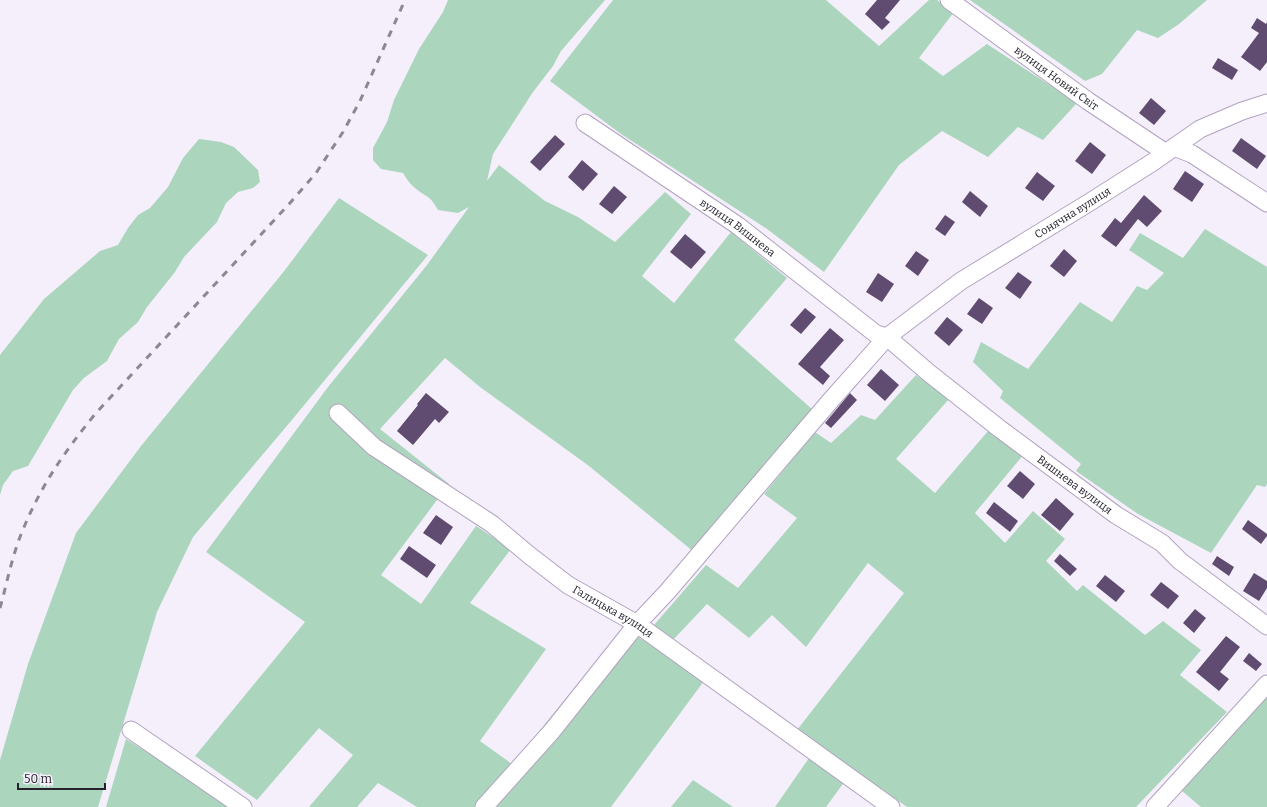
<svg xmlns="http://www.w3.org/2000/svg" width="1267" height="807" font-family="Bitter,serif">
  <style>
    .green { fill: #abd6bd }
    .building { fill: #604c70 }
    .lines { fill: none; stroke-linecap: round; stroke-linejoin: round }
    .minor-casing { stroke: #b2a2c1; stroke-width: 19 }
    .minor { stroke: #fff; stroke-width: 17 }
    .rail { stroke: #8d8794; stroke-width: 3; stroke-dasharray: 7 7; stroke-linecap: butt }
    .labels { text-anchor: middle; stroke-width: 4; stroke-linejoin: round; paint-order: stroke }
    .street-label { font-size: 11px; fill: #27212d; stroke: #f5effc }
  </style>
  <rect width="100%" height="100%" fill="#f5effc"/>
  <g class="green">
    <path d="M448 0H605L561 51 553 66 533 92 493 154 487 181 499 165 545 201 578 217 615 242 665 192 691 214 642 276 674 303 731 232 787 278 734 340 813 410 694 552 589 466 480 387 445 358 380 429 449 484 381 575 421 604 476 526 511 549 470 603 546 649 480 741 512 764 623 629 665 652 704 681 611 807H417L378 783 357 807H309L353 755 319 728 257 800 195 756 305 622 206 552 328 387 427 265 469 207 458 213 438 210C430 195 427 198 415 188 410 184 406 178 403 173L381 169 373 160V148L387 122 394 100 419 49 443 12Z"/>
    <path d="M613 0H826L879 46 929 0H937L954 12 919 58 943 76 987 44 1077 103 1043 140 1018 127 988 157 942 131 899 165 824 272 767 229 621 134 550 81Z"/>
    <path d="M970 0H1207L1179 24 1158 38 1137 30 1102 74 1085 81Z"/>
    <path d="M199 139 221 142 234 147 258 170 260 182 253 188 238 192 226 203 217 222 184 257 175 272 147 307 138 322 119 339 107 361 84 378 73 390 28 466 13 471 3 485 0 495V355L44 299 100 251 118 245 128 228 138 215 150 208 168 187 183 158Z"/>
    <path d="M339 198 428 255 291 421 193 537 157 612 98 807H0V760L28 664 76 533 141 446 285 270Z"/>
    <path d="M1205 229 1267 267V484L1265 487 1257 485 1211 553 1138 514 1076 471 1081 464 1000 398 1003 391 973 362 981 342 1028 369 1080 302 1112 322 1137 286 1147 290 1164 273 1129 250 1140 233 1183 258Z"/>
    <path d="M916 375 949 399 896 459 935 493 988 431 1024 454 975 513 1005 543 1033 511 1065 539 1046 561 1077 591 1083 585 1145 635 1163 621 1201 650 1180 675 1227 712 1136 807H907L797 730 904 593 868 563 806 647 772 615 749 638 707 604 672 641 654 625 706 565 738 588 797 518 764 494 815 432 831 443 861 415 875 420Z"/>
    <path d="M1267 690V807H1201L1182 791Z"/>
    <path d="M126 739 234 807H106Z"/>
    <path d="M809 758 845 781 826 807H775Z"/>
    <path d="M693 780 733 807H671Z"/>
  </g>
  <g class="building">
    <path d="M877 0H900L885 18 890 22 882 30 865 14Z"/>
    <path d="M1257 18 1266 24 1267 22V62L1260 71 1241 57 1259 33 1251 28Z"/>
    <path d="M1218 58 1238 70 1232 80 1212 68Z"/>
    <path d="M1151 98 1166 111 1154 125 1139 113Z"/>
    <path d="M555 135 565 144 540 171 530 162Z"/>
    <path d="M1241 138 1266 156 1257 169 1232 151Z"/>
    <path d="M1090 142 1106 155 1092 174 1075 161Z"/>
    <path d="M582 160 598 174 583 191 568 177Z"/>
    <path d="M1185 171 1204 184 1192 202 1173 189Z"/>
    <path d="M1037 172 1055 186 1043 201 1025 188Z"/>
    <path d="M614 186 627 197 612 214 599 204Z"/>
    <path d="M970 191 988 206 980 217 962 202Z"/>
    <path d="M1144 195 1162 211 1147 227 1138 219 1116 247 1101 236 1115 218 1121 223Z"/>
    <path d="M945 215 955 222 945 236 935 229Z"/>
    <path d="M685 234 706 252 691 269 670 252Z"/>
    <path d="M1064 249 1077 261 1064 277 1050 266Z"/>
    <path d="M916 251 929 260 918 276 905 266Z"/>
    <path d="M1018 272 1032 282 1020 299 1005 288Z"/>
    <path d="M878 273 894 284 882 302 866 292Z"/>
    <path d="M979 298 993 308 982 324 967 314Z"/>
    <path d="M805 308 816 317 801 334 790 325Z"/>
    <path d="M947 317 963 330 949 346 934 333Z"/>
    <path d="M830 328 844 340 820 367 830 376 823 385 798 364Z"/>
    <path d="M881 369 899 385 885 401 867 385Z"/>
    <path d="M426 393 449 412 439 423 435 419 413 445 397 431 418 405 417 404Z"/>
    <path d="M850 393 857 400 831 428 825 423Z"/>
    <path d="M1020 471 1035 484 1023 499 1007 486Z"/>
    <path d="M1056 498 1074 514 1060 531 1041 515Z"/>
    <path d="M994 502 1018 521 1010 532 986 513Z"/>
    <path d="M436 515 453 527 441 545 423 533Z"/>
    <path d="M1248 520 1267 534V536L1261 544 1242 529Z"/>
    <path d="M409 546 436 565 427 578 400 559Z"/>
    <path d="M1060 554 1077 569 1070 576 1054 561Z"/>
    <path d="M1217 556 1234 567 1229 576 1212 564Z"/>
    <path d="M1254 573 1267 581V588L1259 601 1243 591Z"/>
    <path d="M1105 575 1125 591 1116 602 1096 586Z"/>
    <path d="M1161 582 1179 596 1168 609 1150 595Z"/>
    <path d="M1195 609 1206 618 1194 633 1183 623Z"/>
    <path d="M1226 636 1240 647 1220 672 1229 679 1219 691 1196 672Z"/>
    <path d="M1249 653 1262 664 1256 671 1243 661Z"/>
  </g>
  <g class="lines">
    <defs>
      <g id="minor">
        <path id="s1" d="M949 0 1088 101 1166 153"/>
        <path id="s2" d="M585 123 737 225 876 334 887 337 929 373 1000 429 1116 515 1162 543 1180 561 1267 626"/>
        <path d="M1174 147 1192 154 1267 203"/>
        <path id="s3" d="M338 413 374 447 492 524 529 555 568 585 637 624 891 807"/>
        <path d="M131 730 243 807"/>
        <path id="s4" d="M484 807 552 731 637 624 668 591 831 400 887 337 961 281 1090 202 1153 162 1200 129 1242 111 1267 103"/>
        <path d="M1155 807 1267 684"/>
      </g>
    </defs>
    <use href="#minor" class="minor-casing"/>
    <use href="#minor" class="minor"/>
    <path class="rail" d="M0 608C7 583 12 556 22 532 41 485 65 451 96 413L290 203 316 173 343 132 360 101 405 0"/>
  </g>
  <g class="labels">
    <g class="street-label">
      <text dy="4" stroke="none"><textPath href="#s1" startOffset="133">вулиця Новий Світ</textPath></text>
      <text dy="4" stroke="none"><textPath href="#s4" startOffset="843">Сонячна вулиця</textPath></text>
      <text dy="4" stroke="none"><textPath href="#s2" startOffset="185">вулиця Вишнева</textPath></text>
      <text dy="4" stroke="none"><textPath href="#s2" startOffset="610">Вишнева вулиця</textPath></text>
      <text dy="4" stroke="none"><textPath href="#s3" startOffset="340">Галицька вулиця</textPath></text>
    </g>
  </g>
  <path d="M18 783v6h87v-6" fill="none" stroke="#27212d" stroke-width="2"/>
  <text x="24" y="783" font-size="12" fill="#27212d" stroke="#f5effc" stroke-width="3" paint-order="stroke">50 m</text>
</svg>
